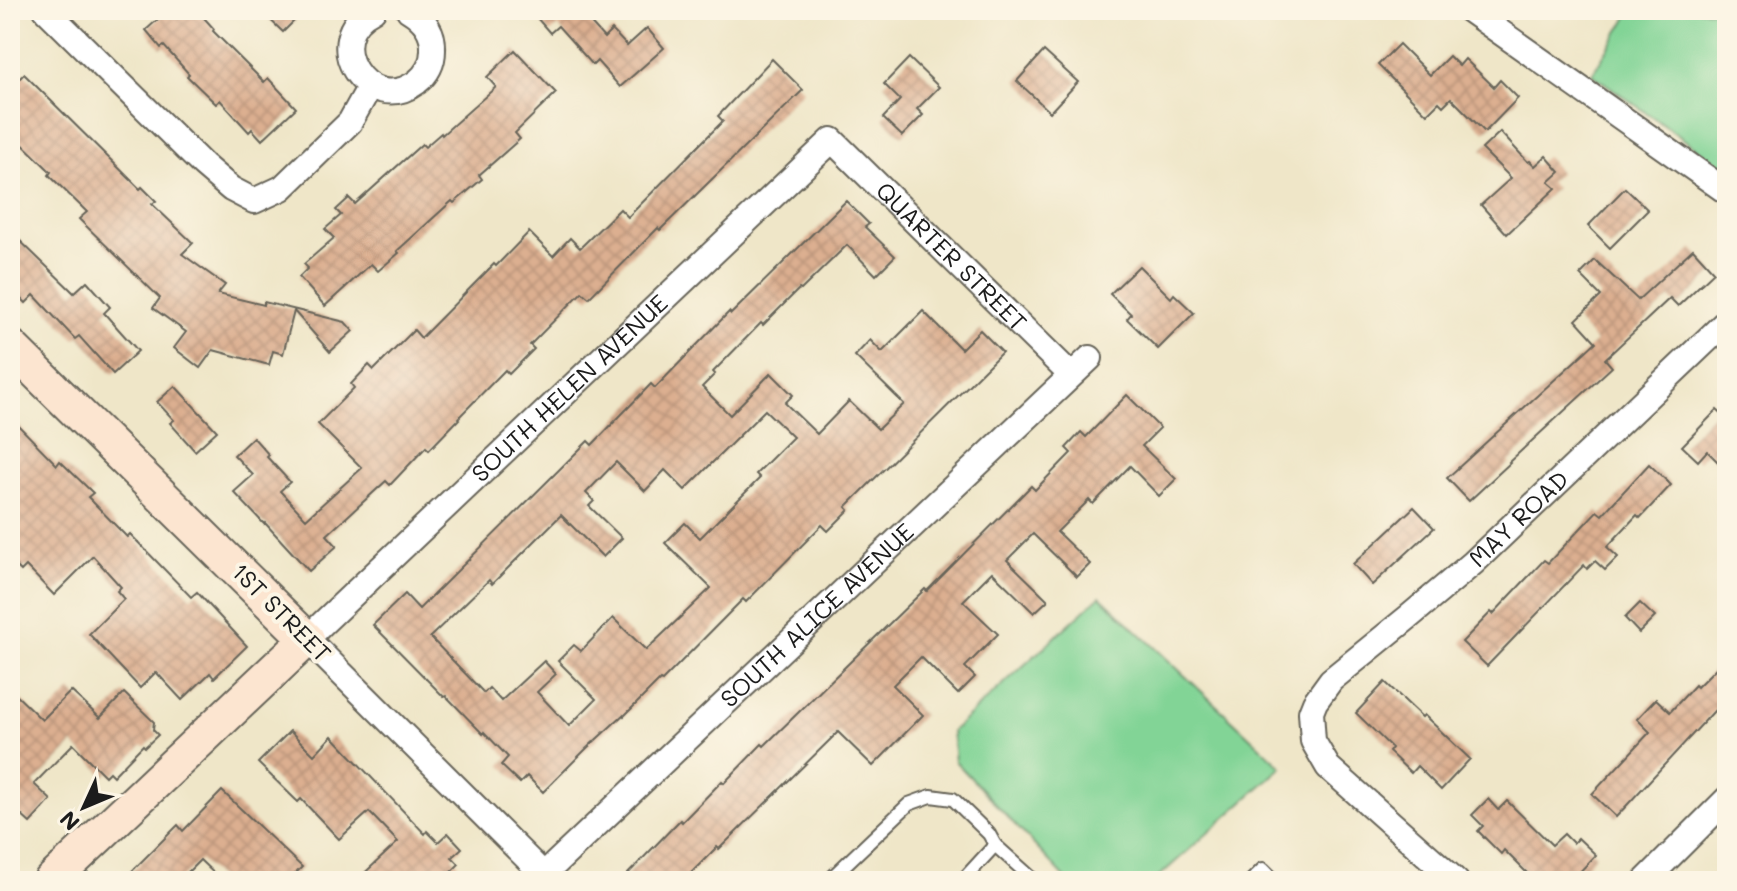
<svg xmlns="http://www.w3.org/2000/svg" width="1737" height="891" font-family="Mali,sans-serif">
  <style>
    .green { fill: #82d496; stroke: #4f7859; stroke-width: 2 }
    .building { fill: url(#building-cross-hatch); fill-rule: evenodd }
    .lines { fill: none; stroke-linecap: round; stroke-linejoin: round }
    .lane-casing { stroke: #666358; stroke-width: 16 }
    .street-casing { stroke: #666358; stroke-width: 28 }
    .secondary-casing { stroke: #666358; stroke-width: 38 }
    .lane { stroke: #fff; stroke-width: 12 }
    .street { stroke: #fff; stroke-width: 24 }
    .secondary { stroke: #fce5d0; stroke-width: 34 }
    .labels { text-anchor: middle; stroke-width: 8; stroke-linejoin: round; paint-order: stroke }
    .street-label { font-size: 24px; fill: #1c1c1c; stroke: #fcf5e5 }
  </style>
  <defs>
    <pattern id="building-cross-hatch" width="8" height="8" patternUnits="userSpaceOnUse" patternTransform="scale(2)"><rect width="8" height="8" fill="#dcaf90"/><path d="M0 0l8 8M0 8l8-8" fill="none" stroke="#bc967c"/></pattern>
  </defs>
  <rect width="100%" height="100%" fill="#fcf5e5"/>
  <filter id="ink" filterUnits="userSpaceOnUse"><feTurbulence type="fractalNoise" baseFrequency=".0125" numOctaves="2"/><feDisplacementMap in="SourceGraphic" scale="16" xChannelSelector="R" yChannelSelector="G"/><feConvolveMatrix kernelMatrix="1 2 1 2 8 2 1 2 1" color-interpolation-filters="sRGB"/></filter>
  <filter id="wash" filterUnits="userSpaceOnUse"><feTurbulence type="fractalNoise" baseFrequency=".006" numOctaves="4" result="noise"/><feDisplacementMap in="SourceGraphic" scale="32" xChannelSelector="R" yChannelSelector="G"/><feGaussianBlur stdDeviation="1.8" result="paint"/><feColorMatrix in="noise" values="0 0 0 0 0 0 0 0 0 0 0 0 0 0 0 0 0 1.4 0 .05"/><feComposite in="paint" operator="in"/></filter>
  <g filter="url(#wash)">
    <rect width="100%" height="100%" fill="#efe6c8"/>
    <g class="green">
      <path d="M1632 10H1727V170L1592 74Z"/>
      <path d="M1100 596 1282 767 1154 881H1068L955 761 952 731Z"/>
    </g>
    <g id="blocks">
      <g class="building">
        <path d="M168 10H197L214 29 213 31 264 82 268 78 296 108 262 140 252 129 249 132 220 100 216 104 187 76 189 74 164 46 161 48 146 30Z"/>
        <path d="M260 10H305L283 32Z"/>
        <path d="M530 10H579L604 38 612 30 627 46 647 28 664 48 620 87 597 61 593 65 558 26 550 33Z"/>
        <path d="M1399 44 1430 75 1449 56 1459 66 1465 59 1494 87 1500 80 1518 98 1485 132 1451 98 1443 106 1439 102 1427 114 1378 65Z"/>
        <path d="M515 50 556 93 515 133 520 139 479 175 482 179 454 203 452 201 397 251 399 253 378 271 371 264 325 306 299 277 308 268 304 264 334 238 325 229 341 215 336 210 349 198 355 204 422 144 425 147 441 133 442 135 496 87 487 77Z"/>
        <path d="M1044 51 1078 82 1050 112 1017 81Z"/>
        <path d="M909 58 939 87 917 109 923 115 902 136 883 118 900 100 884 84Z"/>
        <path d="M772 59 803 90 660 230 658 228 589 298 582 292 530 345 534 349 509 374 505 370 458 418 459 419 429 450 426 447 390 485 386 481 327 535 337 546 309 571 265 523 264 524 234 492 253 475 234 455 253 437 269 455 267 457 290 482 280 491 306 519 362 468 318 424 354 388 351 384 369 365 374 370 414 330 421 338 494 264 496 266 529 232 553 256 570 238 580 248 620 209 628 217 723 121 718 116Z"/>
        <path d="M10 70 19 79 24 74 140 189 142 187 156 201 152 204 193 243 182 254 225 285 218 294 264 305V302L345 322 353 331 330 352 294 311 283 354 273 351 269 365 213 350 200 368 174 348 186 332 153 308 160 298 79 219 87 212 49 175 51 172 10 132Z"/>
        <path d="M1500 132 1528 162 1530 161 1535 166 1546 156 1560 172 1549 182 1556 188 1507 234 1481 205 1511 178 1482 149Z"/>
        <path d="M1625 188 1648 210 1610 248 1588 226Z"/>
        <path d="M846 201 869 224 865 227 895 256 876 275 847 245 801 290 799 289 763 325 761 323 713 372 715 374 702 387 730 415 771 373 793 395 785 403 817 434 849 401 878 429 904 404 855 356 870 340 882 352 923 311 961 349 980 330 1002 352 846 507 849 510 828 531 822 525 746 602 743 599 662 681 660 680 624 716 623 715 587 748 543 792 527 776 520 783 501 765 508 757 484 732 483 734 446 696 444 697 373 625 405 594 419 609 588 441 592 445 651 384 655 388 729 312 731 314ZM765 410 793 437 756 474 760 478 700 538 685 523 665 543 711 588 646 650 613 618 581 651 574 645 558 661 596 699 569 726 537 692 556 674 544 661 501 701 489 688 484 693 430 637 489 580 492 584 561 515 603 557 622 538 589 506 594 501 586 493 616 462 645 491 665 470 685 490Z"/>
        <path d="M10 231 74 293 87 281 110 307 104 313 138 351 113 374 79 336 75 339 34 295 26 303 10 287Z"/>
        <path d="M1693 249 1714 272 1678 306 1670 298 1605 359 1612 367 1509 462 1510 463 1469 501 1447 478 1596 342 1576 320 1601 296 1580 275 1595 260 1638 300Z"/>
        <path d="M1139 266 1171 298 1174 294 1194 313 1158 349 1127 319 1131 314 1110 294Z"/>
        <path d="M175 386 217 431 195 451 170 423 174 420 157 402Z"/>
        <path d="M1127 395 1160 428 1142 446 1176 479 1159 496 1130 466 1093 504 1089 500 1057 532 1090 564 1077 577 1033 534 1007 560 1048 600 1034 613 992 572 963 601 998 634 965 667 975 677 958 694 921 657 893 685 923 715 873 766 838 732 719 849 717 847 683 881H621L680 820 682 822 722 781 724 783 762 744 764 746 925 589 927 591 1031 486 1035 490 1071 453 1066 448 1081 432 1086 437Z"/>
        <path d="M1717 410 1727 419V471L1707 451 1698 461 1682 446Z"/>
        <path d="M10 417 57 465 60 461 93 493 88 497 120 530 127 537 130 534 191 597 197 592 247 646 214 678 210 673 182 700 156 672 140 688 89 634 124 599 117 591 121 587 93 556 54 595 26 566 21 571 10 560Z"/>
        <path d="M1649 464 1671 485 1640 518 1637 515 1607 547 1618 557 1605 570 1595 561 1587 569 1584 565 1487 666 1462 642 1491 612 1493 614 1544 560 1548 563 1597 511 1602 515Z"/>
        <path d="M1414 507 1434 528 1372 585 1353 564Z"/>
        <path d="M1640 603 1655 617 1639 633 1625 618Z"/>
        <path d="M1727 657V697L1616 817 1592 794 1650 732 1637 719 1656 699 1670 712 1695 685 1697 687Z"/>
        <path d="M1385 682 1422 717 1424 715 1470 759 1441 790 1417 766 1411 773 1389 752 1392 748 1356 713Z"/>
        <path d="M10 689 42 720 71 691 100 718 124 693 154 722 153 730 158 735 145 747 143 745 113 776 109 772 105 776 73 744 34 784 51 800 30 823 20 814 10 824Z"/>
        <path d="M290 731 314 755 332 736 425 834 427 831 438 842 448 833 462 848 452 857 459 864 442 881H356L398 842 369 812 339 839 301 799 298 802 258 763Z"/>
        <path d="M222 791 302 867 288 881H222L200 860 179 881H122L178 825 183 831Z"/>
        <path d="M1488 799 1498 810 1507 801 1552 845 1564 834 1573 843 1578 838 1596 855 1571 881H1535L1504 850 1501 854 1478 831 1483 826 1472 815Z"/>
      </g>
    </g>
  </g>
  <g filter="url(#ink)">
    <use href="#blocks" fill-opacity="0" stroke="#666358" stroke-width="2"/>
    <g class="lines">
      <defs>
        <g id="lane">
          <path d="M828 881 909 804 931 796 953 799 989 834 995 845 1035 881"/>
          <path d="M962 881 995 845"/>
          <path d="M1251 881 1263 869 1275 881"/>
        </g>
        <g id="street">
          <path d="M46 10 203 165 231 189 254 201 282 188 350 122 370 86"/>
          <path d="M373 10C317 38 367 119 417 82 427 74 433 63 433 50 434 32 424 19 409 10"/>
          <path d="M1469 10 1727 192"/>
          <path id="s1" d="M537 881 1090 358"/>
          <path id="s2" d="M550 881 307 639 323 623 832 140 1071 375"/>
          <path id="s3" d="M1456 881 1328 767 1313 741 1311 712 1315 702 1331 680 1411 615 1473 563 1727 321"/>
          <path d="M1645 881 1727 799"/>
        </g>
        <path id="secondary" d="M10 346 307 639 51 881"/>
      </defs>
      <use href="#lane" class="lane-casing"/>
      <use href="#street" class="street-casing"/>
      <use href="#secondary" class="secondary-casing"/>
      <use href="#lane" class="lane"/>
      <use href="#street" class="street"/>
      <use href="#secondary" class="secondary"/>
    </g>
  </g>
  <g class="labels">
    <g class="street-label">
      <text dy="8" stroke="none"><textPath href="#s2" startOffset="1234">QUARTER STREET</textPath></text>
      <text dy="8" stroke="none"><textPath href="#s2" startOffset="706">SOUTH HELEN AVENUE</textPath></text>
      <text dy="8" stroke="none"><textPath href="#s3" startOffset="516">MAY ROAD</textPath></text>
      <text transform="translate(281 613) rotate(45)" y="8">1ST STREET</text>
      <text dy="8" stroke="none"><textPath href="#s1" startOffset="386">SOUTH ALICE AVENUE</textPath></text>
    </g>
  </g>
  <rect width="1737" height="891" fill="none" stroke="#fcf5e5" stroke-width="40"/>
  <g transform="translate(84 807) rotate(226)" stroke="#fcf5e5" stroke-width="6" paint-order="stroke">
  <path d="M0-6L14 30L0 20L-14 30Z" fill="#1c1c1c"/>
  <text y="-12" font-size="22" font-weight="bold" text-anchor="middle" fill="#1c1c1c">N</text>
  </g>
</svg>
